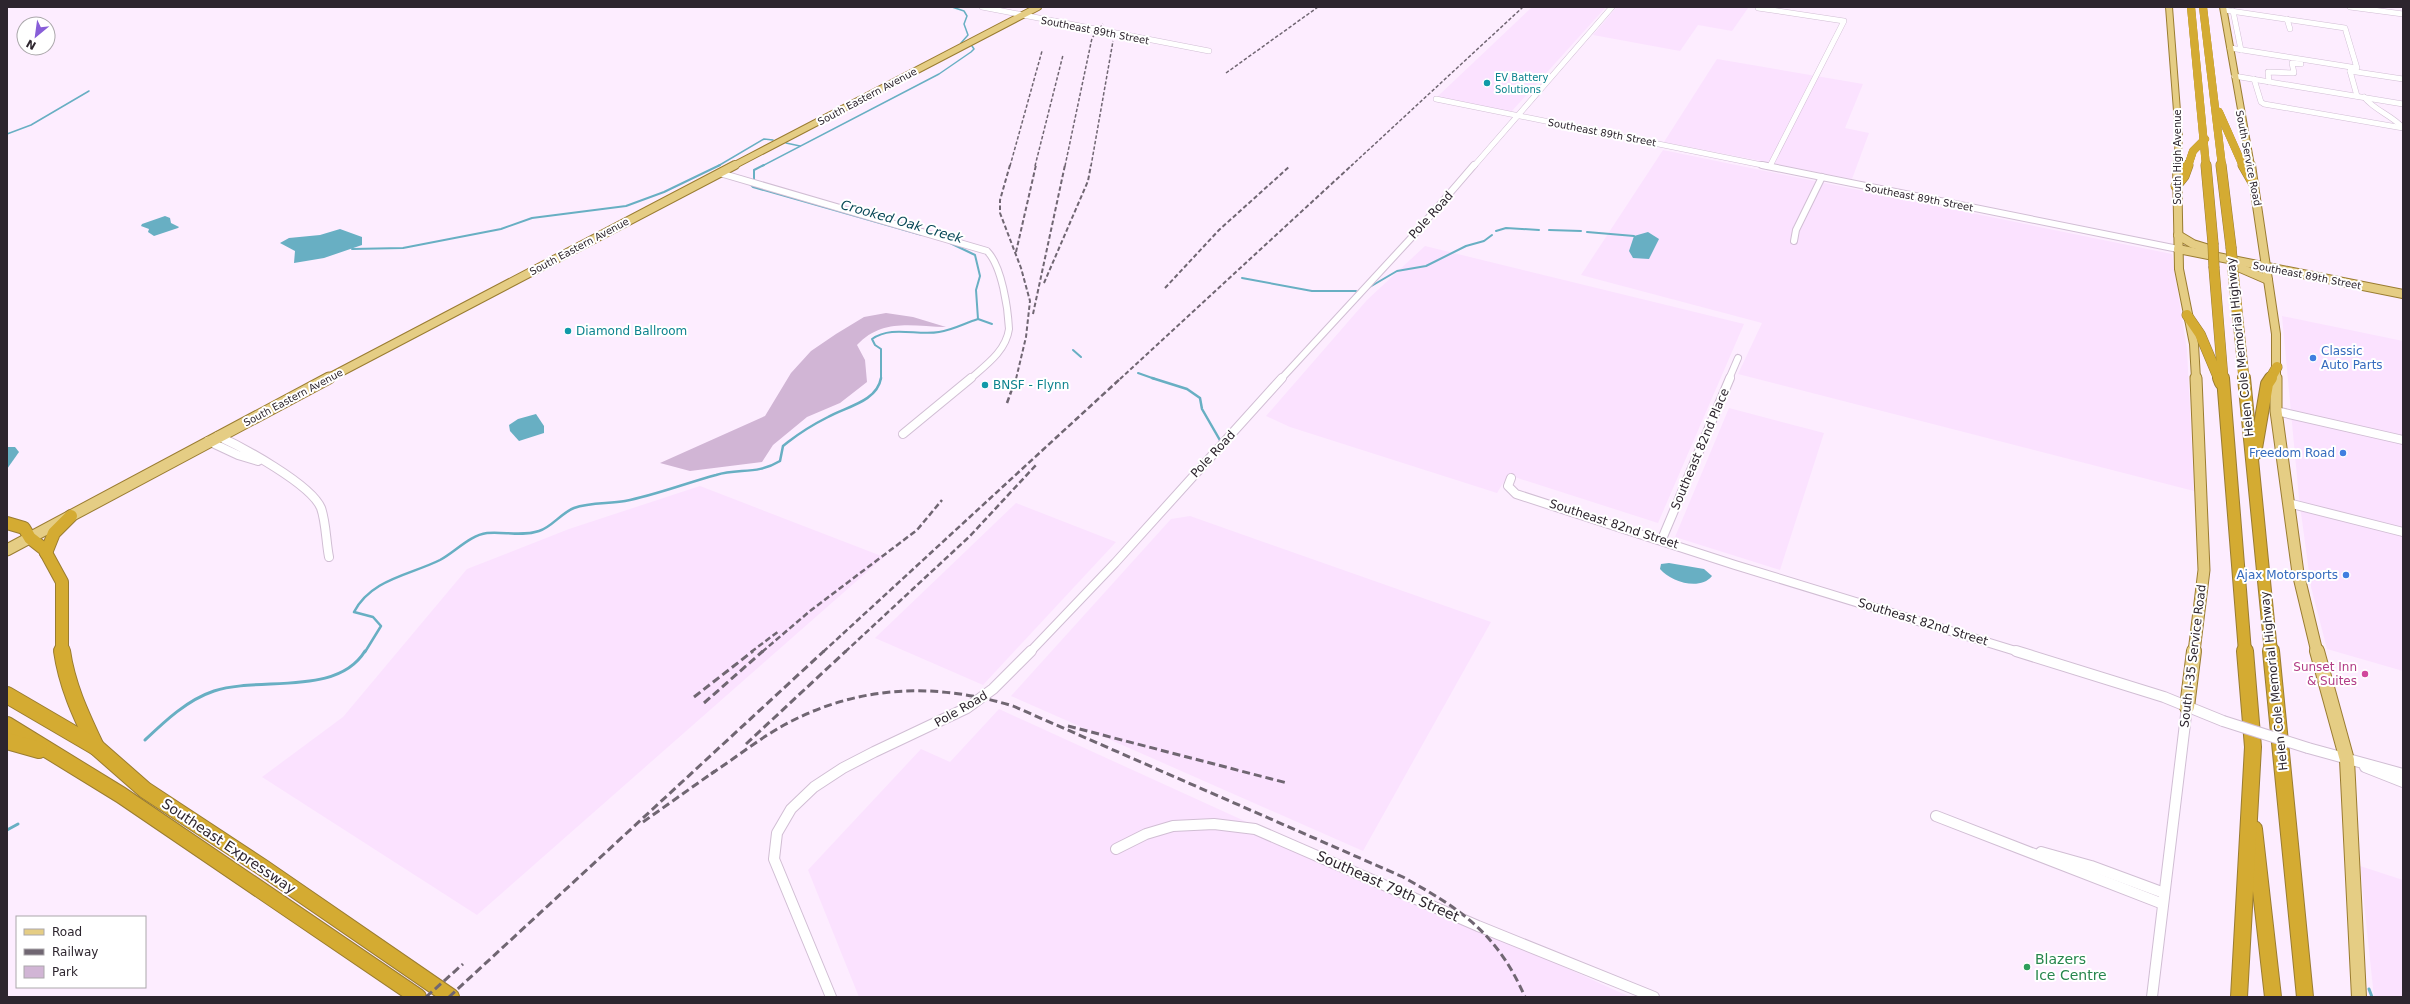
<svg xmlns="http://www.w3.org/2000/svg" width="2410" height="1004" font-family="'DejaVu Sans',sans-serif">
  <style>
    .built { fill: #fbe2ff }
    .green { fill: #d1b5d5 }
    .water { fill: #68afc3 }
    .lines { fill: none; stroke-linecap: round; stroke-linejoin: round }
    .stream-far3 { stroke: #68afc3; stroke-width: 1.5 }
    .stream-far2 { stroke: #68afc3; stroke-width: 2 }
    .stream-far1 { stroke: #68afc3; stroke-width: 2.5 }
    .stream { stroke: #68afc3; stroke-width: 3 }
    .minor-far3-casing { stroke: #d1bed4; stroke-width: 6 }
    .minor-far2-casing { stroke: #d1bed4; stroke-width: 8 }
    .minor-far1-casing { stroke: #d1bed4; stroke-width: 10 }
    .minor-casing { stroke: #d1bed4; stroke-width: 12 }
    .major-far3-casing { stroke: #9a7c31; stroke-width: 8 }
    .major-far2-casing { stroke: #9a7c31; stroke-width: 10 }
    .major-far1-casing { stroke: #9a7c31; stroke-width: 13 }
    .major-casing { stroke: #9a7c31; stroke-width: 16 }
    .highway-far3-casing { stroke: #9a7c31; stroke-width: 8 }
    .highway-far2-casing { stroke: #9a7c31; stroke-width: 11 }
    .highway-far1-casing { stroke: #9a7c31; stroke-width: 14 }
    .highway-casing { stroke: #9a7c31; stroke-width: 18 }
    .minor-far3 { stroke: #fff; stroke-width: 5 }
    .minor-far2 { stroke: #fff; stroke-width: 6 }
    .minor-far1 { stroke: #fff; stroke-width: 8 }
    .minor { stroke: #fff; stroke-width: 10 }
    .major-far3 { stroke: #e5cd84; stroke-width: 6 }
    .major-far2 { stroke: #e5cd84; stroke-width: 8 }
    .major-far1 { stroke: #e5cd84; stroke-width: 11 }
    .major { stroke: #e5cd84; stroke-width: 14 }
    .highway-far3 { stroke: #d4ab32; stroke-width: 8 }
    .highway-far2 { stroke: #d4ab32; stroke-width: 10 }
    .highway-far1 { stroke: #d4ab32; stroke-width: 12 }
    .highway { stroke: #d4ab32; stroke-width: 16 }
    .rail-far3 { stroke: #706672; stroke-width: 1.5; stroke-dasharray: 3.5 2; stroke-linecap: butt }
    .rail-far2 { stroke: #706672; stroke-width: 2; stroke-dasharray: 4.5 2.5; stroke-linecap: butt }
    .rail-far1 { stroke: #706672; stroke-width: 2.5; stroke-dasharray: 6 3; stroke-linecap: butt }
    .rail { stroke: #706672; stroke-width: 3; stroke-dasharray: 8 4; stroke-linecap: butt }
    .minor-bridge-casing { stroke: #d1bed4; stroke-width: 12; stroke-linecap: butt }
    .highway-bridge-casing { stroke: #9a7c31; stroke-width: 11; stroke-linecap: butt }
    .minor-bridge { stroke: #fff; stroke-width: 10 }
    .highway-bridge { stroke: #d4ab32; stroke-width: 10 }
    .culture-dot { fill: #0f9aa8; stroke: #fff; stroke-width: 1.5 }
    .shop-dot { fill: #3f7fe0; stroke: #fff; stroke-width: 1.5 }
    .hotel-dot { fill: #d1479c; stroke: #fff; stroke-width: 1.5 }
    .leisure-dot { fill: #2e9e5b; stroke: #fff; stroke-width: 1.5 }
    .labels { text-anchor: middle; stroke-width: 4; stroke-linejoin: round; paint-order: stroke }
    .far-street-label { font-size: 10px; fill: #2d252e; stroke: #fff }
    .far-culture-label { font-size: 10px; fill: #0d838f; stroke: #fff; text-anchor: start }
    .street-label { font-size: 12px; fill: #2d252e; stroke: #fff }
    .culture-label { font-size: 12px; fill: #0d838f; stroke: #fff; text-anchor: start }
    .shop-label { font-size: 12px; fill: #366cbe; stroke: #fff; text-anchor: end }
    .hotel-label { font-size: 12px; fill: #b23c85; stroke: #fff; text-anchor: end }
    .water-label { font-size: 13px; font-style: italic; fill: #084857; stroke: #fff }
    .near-street-label { font-size: 14px; fill: #2d252e; stroke: #fff }
    .near-leisure-label { font-size: 14px; fill: #27864d; stroke: #fff; text-anchor: start }
  </style>
  <rect width="100%" height="100%" fill="#fdedff"/>
  <g class="built">
    <path d="M1532 7H1606L1511 112 1437 97Z"/>
    <path d="M1617 7H1740L1748 8 1732 31 1698 25 1680 51 1593 35Z"/>
    <path d="M1717 59 1863 84 1845 128 1869 133 1852 179 1664 142Z"/>
    <path d="M1663 150 2172 254 2187 350 2194 491 1738 374 1762 323 1581 275Z"/>
    <path d="M1425 246 1744 324 1658 523 1508 475 1497 493 1290 427 1266 416 1367 300Z"/>
    <path d="M2282 316 2403 341V671L2327 649 2311 587 2299 498Z"/>
    <path d="M1729 408 1824 433 1780 570 1675 537Z"/>
    <path d="M700 486 884 557 477 915 262 777 343 717 467 569 569 529Z"/>
    <path d="M1016 503 1116 542 983 685 875 638Z"/>
    <path d="M1190 516 1491 622 1363 851 1011 696 1171 519Z"/>
    <path d="M999 709 1630 997H859L808 870 921 749 950 762Z"/>
    <path d="M2360 866 2403 880V997H2374Z"/>
  </g>
  <path class="green" d="M886 313 913 317 946 327C912 326 882 318 857 345L865 360 867 382 840 403 807 417 773 445 762 462 690 471 660 463 765 416 791 373 811 351 836 334 864 317Z"/>
  <g class="water">
    <path d="M165 216 170 218 171 223 179 227 178 228 154 236 148 232 149 229 141 226 142 224Z"/>
    <path d="M340 229 362 237V245L324 258 294 263 295 251 280 243 289 238 320 235Z"/>
    <path d="M1648 232 1659 239 1649 259 1633 258 1629 251 1634 236Z"/>
    <path d="M536 414 544 426V433L519 441 510 431 509 425 518 419Z"/>
    <path d="M7 447H15L19 452 7 469Z"/>
    <path d="M1669 563 1704 569 1712 576C1700 591 1671 582 1660 569L1661 564Z"/>
  </g>
  <g class="lines">
    <g class="stream-far3">
      <path d="M952 7 964 11 967 16 964 24 968 35 961 43"/>
      <path d="M7 134 31 125 89 91"/>
      <path d="M786 143 800 146"/>
      <path d="M718 166 764 139 773 140"/>
      <path d="M762 166 939 74 971 52 974 49 972 46"/>
    </g>
    <g class="stream-far2">
      <path d="M754 179V170L764 165"/>
      <path d="M750 184 753 187 922 235"/>
      <path d="M1549 230 1581 231"/>
      <path d="M1496 231 1506 228 1539 230"/>
      <path d="M1587 232 1634 236"/>
      <path d="M950 243 975 255 980 276 976 290 978 319"/>
      <path d="M352 249 403 248 501 229 532 218 626 206 664 192 720 165"/>
      <path d="M1242 278 1312 291H1356"/>
      <path d="M1368 288 1397 271 1426 266 1466 246 1484 241 1492 235"/>
      <path d="M978 319 992 324"/>
      <path d="M1073 350 1081 357"/>
      <path d="M1138 373 1155 379"/>
      <path d="M881 379V349L875 345 872 339C892 325 917 336 939 332 953 330 965 323 978 319"/>
    </g>
    <g class="stream-far1">
      <path d="M1152 378 1187 389 1200 398 1202 409 1221 442"/>
      <path d="M365 652 381 626 373 617 354 612C371 579 410 575 440 560 455 552 470 535 487 533 503 531 521 537 539 531 552 527 561 513 574 508 590 502 609 504 625 501 656 495 686 483 716 475 739 468 757 475 780 461L783 446 788 442C801 432 814 424 828 417 845 407 877 402 881 378"/>
    </g>
    <g class="stream">
      <path d="M145 740C165 721 187 700 214 691 260 676 337 697 365 651"/>
      <path d="M7 830 18 824"/>
      <path d="M2369 989 2372 997"/>
    </g>
    <defs>
      <g id="minor-far3">
        <path d="M982 7 1209 51"/>
        <path d="M2350 7 2403 14"/>
        <path d="M1758 8 1844 21 1770 166"/>
        <path d="M2224 10 2345 28 2357 68 2230 48"/>
        <path d="M2233 11 2241 50"/>
        <path d="M2287 19 2290 29"/>
        <path d="M2350 71 2403 79"/>
        <path d="M2350 71 2357 96"/>
        <path d="M2234 76 2403 104"/>
        <path d="M2254 79 2261 102 2264 104 2403 128"/>
        <path d="M2269 82 2268 72 2294 73 2292 63 2301 64"/>
        <path d="M2364 97C2375 111 2392 115 2403 128"/>
        <path d="M1436 99 1767 166"/>
        <path d="M1474 166 1612 7"/>
      </g>
      <g id="minor-far2">
        <path d="M1762 165 2178 249"/>
        <path d="M720 173 987 251C1002 266 1008 309 1009 329 1006 351 986 365 970 379"/>
        <path d="M1794 241 1796 230 1822 177"/>
        <path d="M1281 379 1412 237 1474 165"/>
        <path d="M1729 379 1738 358"/>
      </g>
      <g id="minor-far1">
        <path d="M2276 411 2403 440"/>
        <path d="M903 434 971 378"/>
        <path d="M218 436C242 447 311 484 321 508 326 522 326 542 329 557"/>
        <path d="M208 441 238 455 258 461"/>
        <path d="M1511 478 1508 486 1516 494 1735 565 2019 652"/>
        <path d="M2288 503 2403 532"/>
        <path d="M1662 539 1730 378"/>
        <path d="M1030 652 1115 563 1282 378"/>
      </g>
      <g id="minor">
        <path d="M2016 651 2164 697 2223 721"/>
        <path d="M2308 748 2403 774"/>
        <path d="M2365 767 2403 782"/>
        <path d="M1936 816 2163 904"/>
        <path d="M1116 849 1146 834 1173 826 1214 824 1255 829 1478 926 1654 997"/>
        <path d="M2041 852 2091 866 2164 893"/>
        <path d="M831 997 774 859 777 833 791 809 814 787 843 768 874 752 967 708 993 689 1031 651"/>
        <path d="M2152 997 2187 707"/>
      </g>
      <g id="major-far3">
        <path d="M2169 7 2179 137 2177 166"/>
        <path d="M2223 7 2251 166"/>
        <path d="M733 166 1038 7"/>
      </g>
      <g id="major-far2">
        <path d="M2177 165 2179 269 2194 344 2196 379"/>
        <path d="M2251 165 2276 334V379"/>
        <path d="M2178 235 2193 244 2206 248"/>
        <path d="M2178 249 2403 294"/>
        <path d="M2238 267 2268 280"/>
        <path d="M327 379 735 165"/>
      </g>
      <g id="major-far1">
        <path d="M2276 378V411L2298 573 2317 652"/>
        <path d="M7 550 329 378"/>
        <path d="M2194 652 2204 570 2196 378"/>
      </g>
      <g id="major">
        <path d="M2317 651 2347 760 2359 997"/>
        <path d="M2187 707 2194 651"/>
      </g>
      <g id="highway-far3">
        <path d="M2191 7 2206 166"/>
        <path d="M2203 7 2222 166"/>
        <path d="M2219 112 2243 166"/>
        <path d="M2188 166 2193 151 2205 139"/>
      </g>
      <g id="highway-far2">
        <path d="M2206 165 2213 243"/>
        <path d="M2221 165 2231 247"/>
        <path d="M2243 165 2254 184"/>
        <path d="M2176 186 2184 176 2188 165"/>
        <path d="M2214 268 2223 379"/>
        <path d="M2233 271 2244 379"/>
        <path d="M2187 315 2200 334 2219 379"/>
        <path d="M2270 379 2277 367"/>
      </g>
      <g id="highway-far1">
        <path d="M2219 378 2221 383"/>
        <path d="M2223 378 2245 652"/>
        <path d="M2244 378 2271 652"/>
        <path d="M2255 454 2267 384 2271 378"/>
        <path d="M7 523 24 528 30 538 44 549 62 582V652"/>
        <path d="M46 553 54 533 71 516"/>
      </g>
      <g id="highway">
        <path d="M62 651C67 686 81 715 96 747"/>
        <path d="M2271 651 2305 997"/>
        <path d="M7 695 96 747 145 790 262 867 451 997"/>
        <path d="M7 725 121 795 418 997"/>
        <path d="M7 741 39 750"/>
        <path d="M2254 829 2273 997"/>
        <path d="M2239 997 2253 747 2245 651"/>
      </g>
    </defs>
    <use href="#minor-far3" class="minor-far3-casing"/>
    <use href="#minor-far2" class="minor-far2-casing"/>
    <use href="#minor-far1" class="minor-far1-casing"/>
    <use href="#minor" class="minor-casing"/>
    <use href="#major-far3" class="major-far3-casing"/>
    <use href="#major-far2" class="major-far2-casing"/>
    <use href="#major-far1" class="major-far1-casing"/>
    <use href="#major" class="major-casing"/>
    <use href="#highway-far3" class="highway-far3-casing"/>
    <use href="#highway-far2" class="highway-far2-casing"/>
    <use href="#highway-far1" class="highway-far1-casing"/>
    <use href="#highway" class="highway-casing"/>
    <use href="#minor-far3" class="minor-far3"/>
    <use href="#minor-far2" class="minor-far2"/>
    <use href="#minor-far1" class="minor-far1"/>
    <use href="#minor" class="minor"/>
    <use href="#major-far3" class="major-far3"/>
    <use href="#major-far2" class="major-far2"/>
    <use href="#major-far1" class="major-far1"/>
    <use href="#major" class="major"/>
    <use href="#highway-far3" class="highway-far3"/>
    <use href="#highway-far2" class="highway-far2"/>
    <use href="#highway-far1" class="highway-far1"/>
    <use href="#highway" class="highway"/>
    <g class="rail-far3">
      <path d="M1226 73 1318 7"/>
      <path d="M1010 166 1042 51"/>
      <path d="M1035 166 1063 55"/>
      <path d="M1065 166 1092 38 1103 24"/>
      <path d="M1091 166 1113 41"/>
      <path d="M1351 166 1523 7"/>
    </g>
    <g class="rail-far2">
      <path d="M1010 165 1000 200V213L1021 268 1030 301 1026 337 1016 379"/>
      <path d="M1016 252 1036 165"/>
      <path d="M1044 283 1088 181 1091 165"/>
      <path d="M1165 288 1219 230 1290 166"/>
      <path d="M1033 314 1065 165"/>
      <path d="M1120 379 1352 165"/>
    </g>
    <g class="rail-far1">
      <path d="M1007 403 1016 378"/>
      <path d="M751 652 779 631"/>
      <path d="M762 652 810 611 917 530 942 500"/>
      <path d="M823 652 1121 378"/>
      <path d="M845 652 970 536 1036 465"/>
    </g>
    <g class="rail">
      <path d="M694 697 753 651"/>
      <path d="M704 703 763 651"/>
      <path d="M1068 726 1287 783"/>
      <path d="M746 744 846 651"/>
      <path d="M711 774C735 758 759 739 784 725 858 685 934 682 1013 706L1403 877C1462 910 1497 933 1525 997"/>
      <path d="M643 822 715 771"/>
      <path d="M426 997 463 964"/>
      <path d="M449 997 824 651"/>
    </g>
    <defs>
      <path id="minor-bridge" d="M2223 721 2308 748"/>
      <g id="highway-bridge">
        <path d="M2213 243 2214 268"/>
        <path d="M2231 247 2233 271"/>
      </g>
    </defs>
    <use href="#minor-bridge" class="minor-bridge-casing"/>
    <use href="#highway-bridge" class="highway-bridge-casing"/>
    <use href="#minor-bridge" class="minor-bridge"/>
    <use href="#highway-bridge" class="highway-bridge"/>
  </g>
  <g class="culture-dot">
    <circle cx="1487" cy="83" r="4"/>
    <circle cx="568" cy="331" r="4"/>
    <circle cx="985" cy="385" r="4"/>
  </g>
  <g class="shop-dot">
    <circle cx="2313" cy="358" r="4"/>
    <circle cx="2343" cy="453" r="4"/>
    <circle cx="2346" cy="575" r="4"/>
  </g>
  <circle class="hotel-dot" cx="2365" cy="674" r="4"/>
  <circle class="leisure-dot" cx="2027" cy="967" r="4"/>
  <g class="labels">
    <g class="far-street-label">
      <text transform="translate(1095 30) rotate(11)" y="4">Southeast 89th Street</text>
      <text transform="translate(867 96) rotate(-28)" y="4">South Eastern Avenue</text>
      <text transform="translate(1602 132) rotate(11)" y="4">Southeast 89th Street</text>
      <text transform="translate(2177 157) rotate(-90)" y="4">South High Avenue</text>
      <text transform="translate(2249 158) rotate(79)" y="4">South Service Road</text>
      <text transform="translate(1919 197) rotate(11)" y="4">Southeast 89th Street</text>
      <text transform="translate(579 246) rotate(-28)" y="4">South Eastern Avenue</text>
      <text transform="translate(2307 275) rotate(11)" y="4">Southeast 89th Street</text>
      <text transform="translate(293 397) rotate(-28)" y="4">South Eastern Avenue</text>
    </g>
    <g class="far-culture-label">
      <text x="1495" y="81">EV Battery<tspan x="1495" dy="12">Solutions</tspan></text>
    </g>
    <g class="street-label">
      <text transform="translate(1431 215) rotate(-48)" y="4">Pole Road</text>
      <text transform="translate(2240 347) rotate(-96)" y="4">Helen Cole Memorial Highway</text>
      <text transform="translate(1700 449) rotate(-67)" y="4">Southeast 82nd Place</text>
      <text transform="translate(1213 454) rotate(-47)" y="4">Pole Road</text>
      <text transform="translate(1614 524) rotate(18)" y="4">Southeast 82nd Street</text>
      <text transform="translate(1923 622) rotate(17)" y="4">Southeast 82nd Street</text>
      <text transform="translate(2193 656) rotate(-83)" y="4">South I-35 Service Road</text>
      <text transform="translate(2274 681) rotate(-96)" y="4">Helen Cole Memorial Highway</text>
      <text transform="translate(961 709) rotate(-30)" y="4">Pole Road</text>
    </g>
    <g class="culture-label">
      <text x="576" y="335">Diamond Ballroom</text>
      <text x="993" y="389">BNSF - Flynn</text>
    </g>
    <g class="shop-label">
      <text x="2321" y="355" text-anchor="start">Classic<tspan x="2321" dy="14">Auto Parts</tspan></text>
      <text x="2335" y="457">Freedom Road</text>
      <text x="2338" y="579">Ajax Motorsports</text>
    </g>
    <g class="hotel-label">
      <text x="2357" y="671">Sunset Inn<tspan x="2357" dy="14">&amp; Suites</tspan></text>
    </g>
    <g class="water-label">
      <text transform="translate(902 221) rotate(16)" y="5">Crooked Oak Creek</text>
    </g>
    <g class="near-street-label">
      <text transform="translate(229 846) rotate(34)" y="5">Southeast Expressway</text>
      <text transform="translate(1388 886) rotate(24)" y="5">Southeast 79th Street</text>
    </g>
    <g class="near-leisure-label">
      <text x="2035" y="964">Blazers<tspan x="2035" dy="16">Ice Centre</tspan></text>
    </g>
  </g>
  <rect width="2410" height="1004" fill="none" stroke="#2d252e" stroke-width="16"/>
  <rect x="16" y="916" width="130" height="72" fill="#ffffff" stroke="#aba8ab"/>
  <rect x="24" y="929" width="20" height="6" fill="#e5cd84" stroke="#aba8ab"/>
  <text x="52" y="936" font-size="12" fill="#2d252e">Road</text>
  <rect x="24" y="949" width="20" height="6" fill="#706672" stroke="#aba8ab"/>
  <text x="52" y="956" font-size="12" fill="#2d252e">Railway</text>
  <rect x="24" y="966" width="20" height="12" fill="#d1b5d5" stroke="#aba8ab"/>
  <text x="52" y="976" font-size="12" fill="#2d252e">Park</text>
  <g transform="translate(36 36) rotate(209)"><circle r="19" fill="#ffffff" stroke="#aba8ab"/>
  <path d="M0-3L7 15L0 10L-7 15Z" fill="#885ed8"/>
  <text y="-6" font-size="11" font-weight="bold" text-anchor="middle" fill="#2d252e">N</text>
  </g>
</svg>
